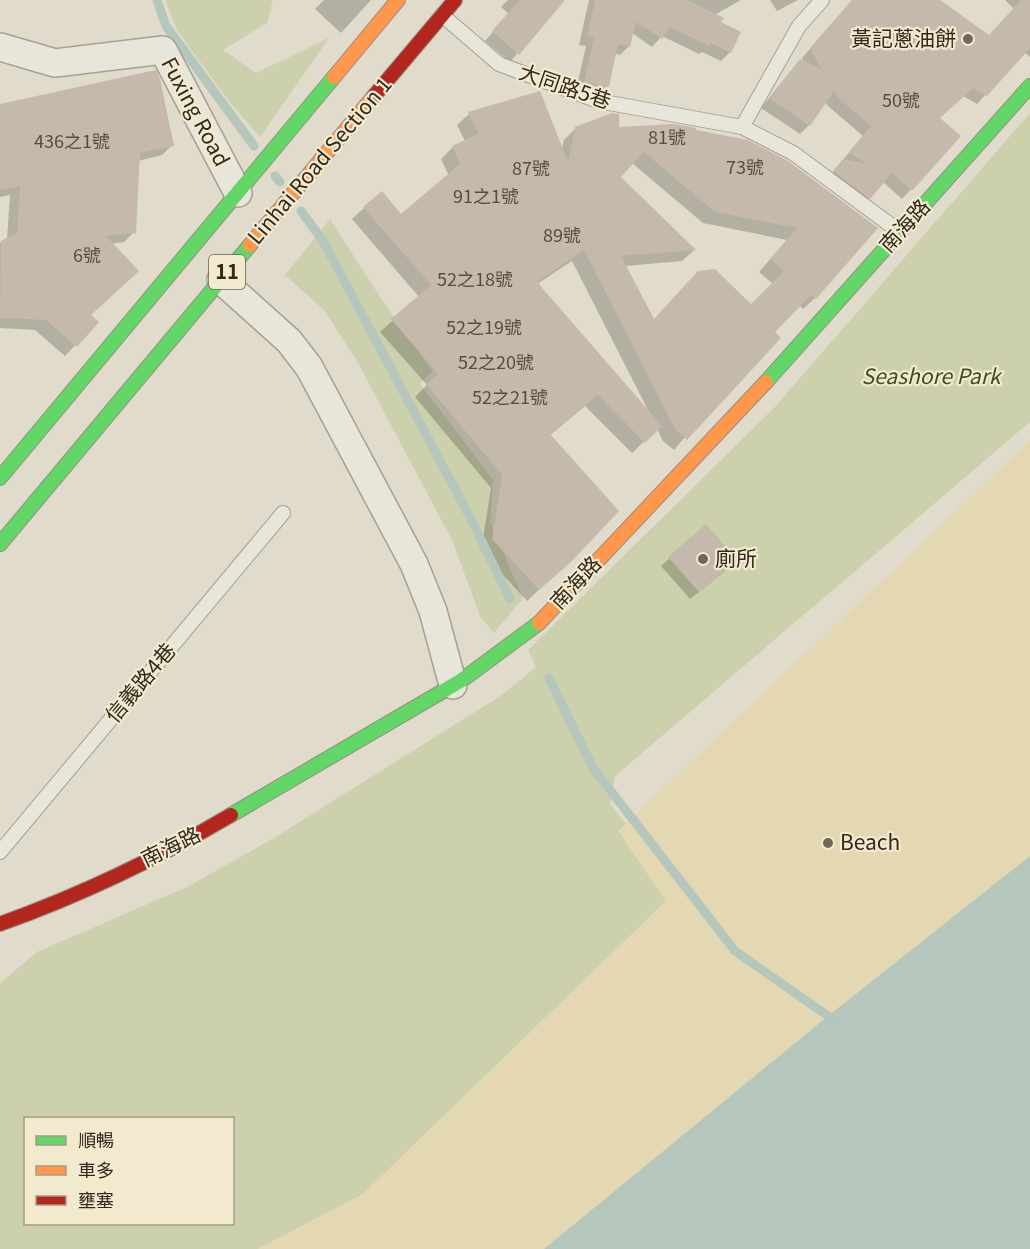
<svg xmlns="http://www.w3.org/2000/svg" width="1030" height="1249" font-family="Georgia,'Noto Sans TC',serif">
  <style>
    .green { fill: #cdd0ad; fill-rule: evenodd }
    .sand { fill: #e3d8b2 }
    .water { fill: #b5c6bc }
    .shadow { fill: #0003; fill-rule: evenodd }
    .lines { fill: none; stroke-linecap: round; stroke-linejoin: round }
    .stream { stroke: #b5c6bc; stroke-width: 9 }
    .building { fill: #c4b9ab; fill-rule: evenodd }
    .lane-casing { stroke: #a5a093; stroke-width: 16 }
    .street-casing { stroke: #a5a093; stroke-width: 30 }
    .fast-casing { stroke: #958f83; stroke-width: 16 }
    .slow-casing { stroke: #958f83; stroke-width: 16 }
    .jam-casing { stroke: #958f83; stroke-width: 16 }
    .lane { stroke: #e8e5db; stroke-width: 14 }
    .street { stroke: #e8e5db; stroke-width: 27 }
    .fast { stroke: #63d668; stroke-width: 14 }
    .slow { stroke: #ff974d; stroke-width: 14 }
    .jam { stroke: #b3261e; stroke-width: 14 }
    .poi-dot { fill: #6f675a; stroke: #f2eacf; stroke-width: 2 }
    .labels { text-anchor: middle; stroke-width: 4.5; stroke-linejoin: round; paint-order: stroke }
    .number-label { font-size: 18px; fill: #564c40 }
    .shield { fill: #f2eacf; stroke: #6c6252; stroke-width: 1.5 }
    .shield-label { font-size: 20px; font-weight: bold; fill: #32281d }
    .poi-label { font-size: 21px; fill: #32281d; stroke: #f2eacf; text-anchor: start }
    .street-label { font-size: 21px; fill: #32281d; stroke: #f2eacf }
    .park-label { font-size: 21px; font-style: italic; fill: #414d25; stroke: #f2eacf }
  </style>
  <rect width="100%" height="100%" fill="#e0dbca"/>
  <g class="green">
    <path d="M165 0H273L267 23 223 50 256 73 329 38 260 137 228 100 177 30Z"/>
    <path d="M1030 113V422L615 776 610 804 626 824 619 831 666 901 363 1194 258 1249H0V983L37 952 187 887 274 838 502 695 536 667 528 650 774 408ZM26 1118H232V1224H26Z"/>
    <path d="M330 219 382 300 432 371 420 384 493 480 490 522 523 598 494 633 480 616 453 542 357 361 324 310 285 275Z"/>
  </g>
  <path class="sand" d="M1030 441V856L828 1016 544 1249H258L363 1194 666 901 618 831Z"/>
  <path class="water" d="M1030 856V1249H544L828 1016Z"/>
  <g class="shadow">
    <path d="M324 0H371L341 33 315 9Z"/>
    <path d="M508 0H563L510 62 485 41 509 14 501 7Z"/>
    <path d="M589 0H741L709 18 730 52 721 61 702 52 699 54 662 36 652 47 632 33 629 46 620 55 614 53 607 86 598 95 576 90 586 46 579 45Z"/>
    <path d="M770 0H798L777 11Z"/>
    <path d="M853 0H937L989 36 1014 9 1005 0H1030V57L1024 52 977 104 963 96 938 118 959 136 902 199 883 182 861 207 825 181 863 136 828 106 825 101 809 125 800 134 761 108 792 70 805 63 802 58Z"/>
    <path d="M0 105 172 145 162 155 138 161 134 232 124 242 111 244 90 316 97 322 65 356 35 330 0 328V243L7 239 10 195 0 197Z"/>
    <path d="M469 114 561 151 564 140 576 128 618 129 787 162 815 298 803 309 799 305 773 332 674 450 663 441 657 429 632 453 585 406 549 436 556 574 527 601 481 551 491 488 415 397 427 385 380 332 419 297 352 219 364 208 401 216 449 176 441 159 453 147 465 141 457 125ZM632 163 703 223 787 240 759 272 773 284 751 306 654 321 625 266 682 261 694 250 619 177ZM572 261 649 412 537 284Z"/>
    <path d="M706 526 728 569 690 599 661 566Z"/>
  </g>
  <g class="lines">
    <g class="stream">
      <path d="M157 0 166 26 254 146"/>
      <path d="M275 176 280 182"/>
      <path d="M301 211 323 241 472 521 510 599"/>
      <path d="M549 678 593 768 735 951 828 1016"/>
    </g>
  </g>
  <g class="building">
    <path d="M520 0H565L519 55 492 31Z"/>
    <path d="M595 0H687L724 18 721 22 741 32 731 53 711 43 709 46 670 27 662 39 636 22 630 47 618 44 609 87 584 82 594 38 587 36Z"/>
    <path d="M852 0H940L989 35 1021 0H1030V48L987 96 973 88 940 118 961 136 912 191 892 173 870 199 833 171 843 159 865 163 849 152 871 126 837 97 834 91 810 126 769 98 800 59 821 69 810 48Z"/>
    <path d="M156 70 160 79 174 146 140 153 136 233 106 236 139 271 91 315 99 322 77 347 46 320 0 318 1 241 17 233 20 186 0 190V104Z"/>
    <path d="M540 91 568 162 575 127 612 113 619 114V127L674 124 696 128V130L748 140 788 161 878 228 816 299 811 295 775 332 781 338 687 440 675 429 584 250 537 282 662 426 645 443 598 395 550 434 619 511 570 563 539 590 492 539 502 475 426 384 438 374 391 319 431 285 363 207 382 191 401 214 460 164 452 146 478 134 468 112ZM644 152 715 212 797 228 770 259 784 271 751 304 715 269 698 271 654 319 621 256 696 250 621 177Z"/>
    <path d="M706 524 738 561 699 592 668 557Z"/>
  </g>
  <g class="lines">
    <defs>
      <g id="lane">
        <path d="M442 15 499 64 598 101 742 127 793 153 900 232"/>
        <path d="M742 127 799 26 822 0"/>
        <path d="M0 852 283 513"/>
      </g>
      <g id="street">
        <path d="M0 47 55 63 163 50 238 193"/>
        <path d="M221 280 289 341 309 367 414 564 433 611 453 685"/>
      </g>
      <g id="fast">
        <path d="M766 382 1030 86"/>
        <path d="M0 478 334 77"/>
        <path d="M0 544 250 245"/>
        <path d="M231 815 462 680 539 623"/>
      </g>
      <g id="slow">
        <path d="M334 77 398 0"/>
        <path d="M250 245 374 96"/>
        <path d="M539 623 766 382"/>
      </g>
      <g id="jam">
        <path d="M374 96 455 0"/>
        <path d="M0 924C78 896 160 857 231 815"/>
      </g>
    </defs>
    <use href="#lane" class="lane-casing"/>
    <use href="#street" class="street-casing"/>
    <use href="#fast" class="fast-casing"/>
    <use href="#slow" class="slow-casing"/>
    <use href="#jam" class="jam-casing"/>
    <use href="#lane" class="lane"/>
    <use href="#street" class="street"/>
    <use href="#fast" class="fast"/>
    <use href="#slow" class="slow"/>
    <use href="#jam" class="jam"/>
  </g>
  <g class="poi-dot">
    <circle cx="968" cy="39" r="6"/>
    <circle cx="703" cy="559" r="6"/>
    <circle cx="828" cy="843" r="6"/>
  </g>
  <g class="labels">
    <g class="number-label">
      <text x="901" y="107">50號</text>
      <text x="667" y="144">81號</text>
      <text x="72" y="148">436之1號</text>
      <text x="745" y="174">73號</text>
      <text x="531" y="175">87號</text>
      <text x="486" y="203">91之1號</text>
      <text x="562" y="242">89號</text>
      <text x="87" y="262">6號</text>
      <text x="475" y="286">52之18號</text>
      <text x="484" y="334">52之19號</text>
      <text x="496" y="369">52之20號</text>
      <text x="510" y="404">52之21號</text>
    </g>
    <rect class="shield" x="209" y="255" width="36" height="34" rx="4.5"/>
    <g class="shield-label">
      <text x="227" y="279">11</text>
    </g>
    <g class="poi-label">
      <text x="956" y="46" text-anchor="end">黃記蔥油餅</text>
      <text x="715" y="566">廁所</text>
      <text x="840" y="850">Beach</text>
    </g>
    <g class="street-label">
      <text transform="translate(565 87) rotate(19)" y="7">大同路5巷</text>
      <text transform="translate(195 112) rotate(62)" y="7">Fuxing Road</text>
      <text transform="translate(320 161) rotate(-50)" y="7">Linhai Road Section 1</text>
      <text transform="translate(905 226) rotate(-48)" y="7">南海路</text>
      <text transform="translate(576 583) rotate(-47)" y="7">南海路</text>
      <text transform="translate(141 683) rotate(-50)" y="7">信義路4巷</text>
      <text transform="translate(171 847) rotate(-26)" y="7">南海路</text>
    </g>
    <g class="park-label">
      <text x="931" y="384">Seashore Park</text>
    </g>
  </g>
  <rect x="24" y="1117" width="210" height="108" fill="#f2eacf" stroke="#a59c88" stroke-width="1.5"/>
  <rect x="36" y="1136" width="30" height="9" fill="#63d668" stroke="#a59c88" stroke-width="1.5"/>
  <text x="78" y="1147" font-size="18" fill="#32281d">順暢</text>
  <rect x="36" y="1166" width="30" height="9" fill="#ff974d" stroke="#a59c88" stroke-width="1.5"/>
  <text x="78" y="1177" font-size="18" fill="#32281d">車多</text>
  <rect x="36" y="1196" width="30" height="9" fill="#b3261e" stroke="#a59c88" stroke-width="1.5"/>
  <text x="78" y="1207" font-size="18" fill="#32281d">壅塞</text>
</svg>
